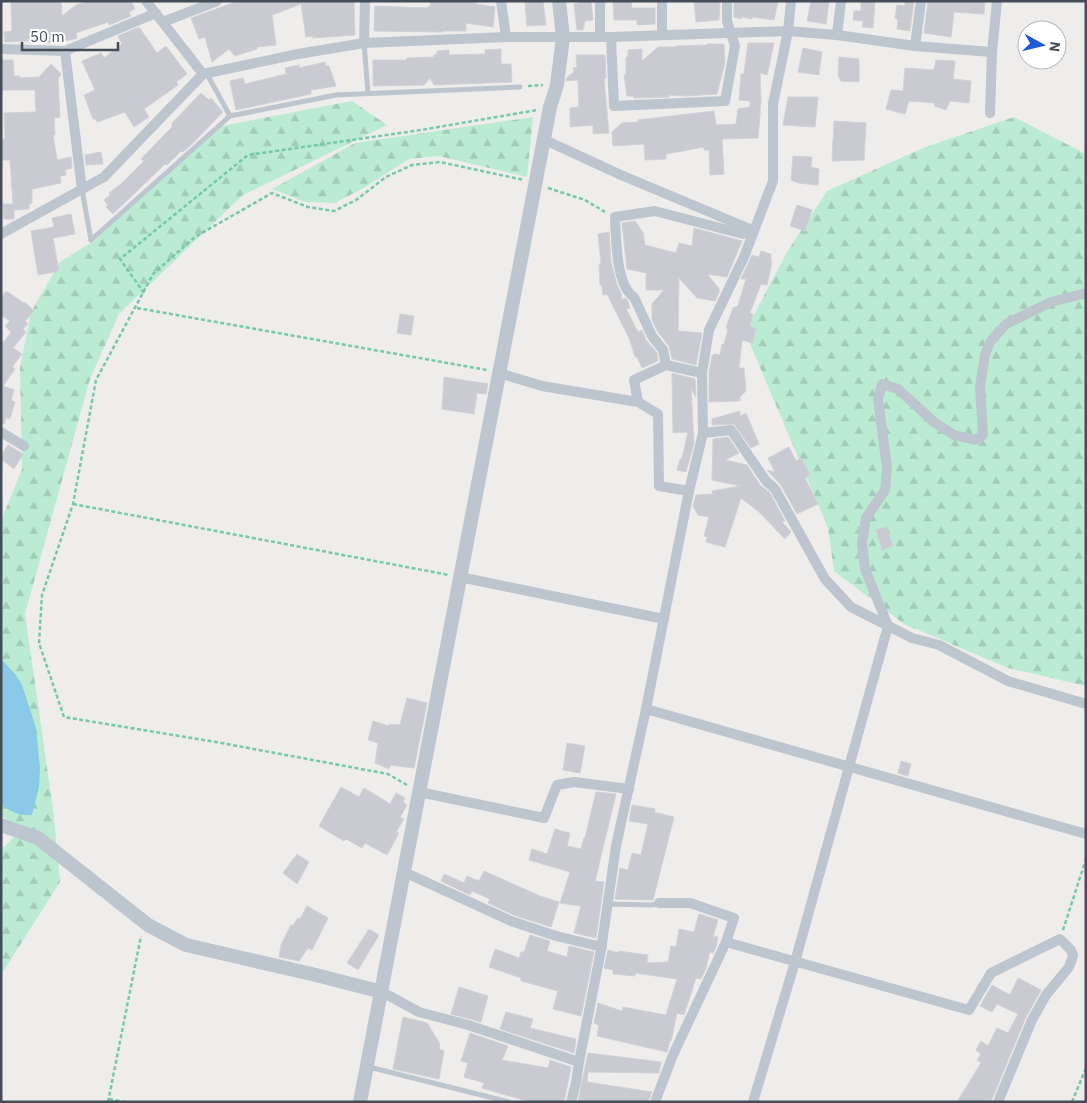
<svg xmlns="http://www.w3.org/2000/svg" width="1087" height="1103" font-family="'IBM Plex Sans',sans-serif">
  <style>
    .forest { fill: url(#forest-firs) }
    .water { fill: #8ac9e7 }
    .building { fill: #c9cad2; stroke: #d0d2d8 }
    .lines { fill: none; stroke-linecap: round; stroke-linejoin: round }
    .path { stroke: #75c8a9; stroke-width: 2.5; stroke-dasharray: 4 2.5; stroke-linecap: butt }
    .service { stroke: #bdc5ce; stroke-width: 5 }
    .minor { stroke: #bdc5ce; stroke-width: 10 }
    .tertiary { stroke: #bdc5ce; stroke-width: 14 }
  </style>
  <defs>
    <pattern id="forest-firs" width="22" height="20" patternUnits="userSpaceOnUse" patternTransform="scale(1.25)"><rect width="22" height="20" fill="#bbecd3"/><path d="M5 1l3.5 6h-7zM16 11l3.5 6h-7z" fill="#a2ccb7"/></pattern>
  </defs>
  <rect width="100%" height="100%" fill="#efecec"/>
  <g class="forest">
    <path d="M352 101 387 125 243 195 119 314 90 379 25 614 53 809 60 882 1 975V850L23 828 1 816V521L22 469 20 368 31 312 60 262 95 240 217 127Z"/>
    <path d="M533 117 527 177 439 156 409 159 362 189 335 203 305 202 272 189 355 143Z"/>
    <path d="M1014 117 1086 154V686L1008 668 904 624 834 571 828 528 745 332 787 252 827 191 923 148Z"/>
  </g>
  <path class="water" d="M1 659 16 675 22 685 36 728 40 768 39 787 32 815C19 816 11 812 1 804Z"/>
  <g class="building">
    <path d="M11 1H61L62 16 76 5 89 1H131L135 9 129 12 131 16 109 25 108 22 76 33 77 38 70 40 47 43V40L5 42 4 32 12 31Z"/>
    <path d="M238 1H354L355 35 313 38V36L306 37 301 4 272 15 276 45 257 47V49L235 56 229 49 212 62 205 37 199 39 191 18Z"/>
    <path d="M430 1H476V4L495 7 493 27 466 23V31H442V32L374 31 375 6 428 8V6H431Z"/>
    <path d="M543 1 546 25 527 26 525 2Z"/>
    <path d="M578 1H591L593 20 585 21 583 30H577L574 4 578 3Z"/>
    <path d="M613 1H631L632 8H655V24L637 25V20H614Z"/>
    <path d="M694 1H720L719 20 696 22Z"/>
    <path d="M734 1H778L774 20 752 17V19L742 17 741 19 734 17Z"/>
    <path d="M811 1H829L826 24 807 21Z"/>
    <path d="M861 1H875L873 28 862 27 863 21 853 20 854 11H861Z"/>
    <path d="M905 1H914L910 31 897 29 898 20 895 18 897 5 905 6Z"/>
    <path d="M928 1H985L984 14 954 12 951 37 924 33Z"/>
    <path d="M139 27 157 53 166 46 187 74 176 82 178 85 144 109 149 117 134 127 125 112 97 122 96 119H93L84 95 95 90 82 61 101 53 104 58 122 44 118 36Z"/>
    <path d="M748 43H774L767 75 760 73 761 102 758 138 722 139 724 174 710 175 709 150H704V147L666 154V159L645 160 644 144 613 146 612 132 622 123 638 122V120L714 111 716 125 736 124 738 109 750 107V101L739 100 741 74H744Z"/>
    <path d="M707 44H724L725 62 717 94 685 96 669 95V97L634 98 633 96H627L624 75H626V57H628V50L642 49V61L658 47H676V46L707 45Z"/>
    <path d="M803 48 822 52 819 75 798 72Z"/>
    <path d="M501 49V64H511L512 82 434 85 430 78 424 85 373 86V60H407V58L434 57V55L437 54V51L449 50V55L485 54V50Z"/>
    <path d="M576 55H605L606 78 604 79 609 133 593 134V125L570 127V108L579 107 578 80 566 81 567 77 574 72 573 68 577 67Z"/>
    <path d="M839 57 859 59V82L841 81 838 75Z"/>
    <path d="M1 60H13L14 76H20V78L39 77 51 64 61 74 58 79 60 117 54 118 55 135H53L57 160 71 157 72 168 65 170 66 175 60 176 61 183 32 189V203L29 204V209L14 210V219H4L3 204H13L10 160H1V139H5L4 113 36 112 35 90H1Z"/>
    <path d="M936 60 955 61 953 79 971 81 969 103 950 101 946 110 934 106 935 103 909 101 905 114 886 109 891 90 903 91 905 68 934 70Z"/>
    <path d="M325 62 326 66H329L336 86 311 90V94L236 110 230 81 243 78 245 84 286 74 285 68 299 65V68Z"/>
    <path d="M201 93 209 100 211 98 223 112 192 144 183 152 181 151 167 165 165 164 113 214 106 207 108 205 104 200 110 195 109 193 121 184 144 161 141 159 172 127V123Z"/>
    <path d="M788 97H818L815 127 783 125Z"/>
    <path d="M834 121 866 123 864 160 832 161Z"/>
    <path d="M101 152 103 164 86 165 85 155Z"/>
    <path d="M793 156 812 157 811 167 819 169 818 185 798 183 791 180Z"/>
    <path d="M797 205 812 210 805 231 790 226Z"/>
    <path d="M71 214 75 234 53 238 59 271 38 275 31 231 54 227 52 218Z"/>
    <path d="M635 221 643 232 645 245 676 253 679 243 692 246 694 228 742 241 727 277 707 274 720 290 715 301 697 298 679 278 678 331 702 333 696 365 672 359 669 346 658 332 652 320V304L664 290H646V273L627 269 622 223Z"/>
    <path d="M609 232 611 262 617 285 621 293 622 300 625 298 628 301 630 308 626 309 638 332 642 330 646 340 657 353 658 361 642 368 637 357H635L630 340 607 294 603 295 602 286 600 285 599 264H601L598 234Z"/>
    <path d="M761 251 771 254V261L772 262 767 285 761 284 750 313 753 314 750 326 756 329 752 343 742 340 739 368H744L746 391 740 397V401L709 402V374L712 356 714 354 720 355 722 344H724L728 329 726 328 728 322 733 308 738 306 746 279H741L752 255 759 257Z"/>
    <path d="M6 291 24 303 25 302 34 311 25 321 28 324 23 329 26 332 13 348 22 354 12 367 15 369 3 386 14 390 11 400 15 402 10 419 6 418 4 424H1V340L4 342 11 332 5 326 10 321 1 315V298Z"/>
    <path d="M400 314 414 316 411 335 397 333Z"/>
    <path d="M672 373 695 379 696 397 691 389 694 443 686 472 677 470 680 459H682L688 432 673 433Z"/>
    <path d="M444 377 488 384 486 394 477 393 474 414 442 409Z"/>
    <path d="M740 411V416L746 413 759 444 751 448 734 424 712 425V419Z"/>
    <path d="M728 437 739 453 725 460 747 465 760 485 770 493 785 521 782 522 791 532 785 539 759 512 741 498 725 547 706 542 707 537 704 536 709 517 698 515 693 506 696 495 713 494 712 491 740 486 712 480 713 439Z"/>
    <path d="M8 445 23 454 14 469 1 459V456Z"/>
    <path d="M789 447 796 461 801 458 810 475 805 478 818 504 797 514 781 485 767 470 775 472 768 458Z"/>
    <path d="M886 527 893 546 882 550 876 530Z"/>
    <path d="M407 698 427 703 414 768 391 765 389 769 375 763 378 743 368 740 373 721 389 726V724L400 725Z"/>
    <path d="M567 743 585 746 580 773 563 770Z"/>
    <path d="M901 761 911 764 908 776 898 773Z"/>
    <path d="M341 787 359 797 364 788 390 804 396 793 405 798 403 802 407 805 400 817 404 819 396 832 399 833 387 855 365 843 362 848 346 839 344 841 319 826Z"/>
    <path d="M596 792 616 794 595 881 604 882 596 938 574 933 581 906 560 903 570 872 529 860 532 849 547 854 555 829 570 833 567 846 581 849 584 838H585Z"/>
    <path d="M632 805 655 809 654 812 674 817 653 900 615 899 620 868 628 870 632 853 641 855 648 824 629 821Z"/>
    <path d="M297 854 309 862 297 884 283 873Z"/>
    <path d="M484 871 540 896 559 902 551 927 514 915 488 903 490 899 472 891 470 895 441 881 444 874 464 883 467 876 479 881Z"/>
    <path d="M307 906 328 918 312 950 308 948 299 961 279 957 281 945 291 925 293 926 298 918 300 919Z"/>
    <path d="M699 914 718 920 713 936 718 937 716 947 713 953 710 952 706 968 701 979 696 978 684 1015 677 1013 671 1041 670 1040 667 1052 597 1036 599 1025 594 1023 598 1003 622 1011 623 1007 666 1015 677 979 635 973V976L613 974V970L604 968 608 950 618 953V951L648 955 647 963 668 962 671 946 676 947 679 929 694 932Z"/>
    <path d="M369 929 379 935 358 970 347 963Z"/>
    <path d="M530 935 550 941 547 951 567 957 569 946 594 952 581 1016 553 1009 558 991 521 981V978L489 967 495 949 519 958 521 952H524Z"/>
    <path d="M1018 978 1041 990 1026 1017 992 1099 990 1102H957L981 1063 977 1060 981 1054 976 1050 981 1041 988 1046 997 1028 1008 1033 1018 1014 997 1004 992 1012 980 1006 992 985 1010 995Z"/>
    <path d="M459 987 488 996 481 1022 451 1014Z"/>
    <path d="M506 1012 533 1019 530 1028 576 1039 574 1053 500 1029Z"/>
    <path d="M403 1017 427 1023 440 1044 439 1049 444 1051 439 1079 393 1069Z"/>
    <path d="M470 1033 508 1046 502 1060 548 1068 550 1060 571 1067 564 1102H530L482 1088 484 1083 464 1077 468 1063 461 1061Z"/>
    <path d="M588 1053 661 1062 659 1073 588 1072 587 1082 652 1092 648 1102H578Z"/>
  </g>
  <g class="lines">
    <g class="path">
      <path d="M528 86 543 85"/>
      <path d="M548 188 585 200 605 212"/>
      <path d="M144 293 120 259 248 155 421 130 537 110"/>
      <path d="M137 308 487 370"/>
      <path d="M73 504 449 575"/>
      <path d="M407 785 388 774 216 742 64 717 39 643 42 595 73 504 96 380 153 274 195 237 272 193 308 207 334 211 356 200 386 177 412 165 440 162 524 180"/>
      <path d="M1063 930 1086 859"/>
      <path d="M109 1099 125 1102"/>
      <path d="M108 1102 141 936"/>
      <path d="M1072 1102 1086 1068"/>
    </g>
    <g class="service">
      <path d="M364 43 368 93"/>
      <path d="M207 74 230 116"/>
      <path d="M82 190 91 240"/>
      <path d="M91 240 230 116 336 95 520 87"/>
      <path d="M608 904 651 905 659 904"/>
      <path d="M369 1067 509 1102"/>
    </g>
    <g class="minor">
      <path d="M146 1 203 74"/>
      <path d="M501 1 506 37"/>
      <path d="M163 22 217 1"/>
      <path d="M662 35V1"/>
      <path d="M837 35 841 1"/>
      <path d="M600 37V1"/>
      <path d="M611 37 614 106 725 101 735 46 727 21V1"/>
      <path d="M364 43 365 1"/>
      <path d="M915 46 921 1"/>
      <path d="M1 49 65 51 156 13"/>
      <path d="M65 51 82 190"/>
      <path d="M990 113 992 52"/>
      <path d="M545 140 621 175 750 229"/>
      <path d="M1 234 104 177 203 74 298 54 364 43 506 37H611L788 31 837 35 915 46 992 52 997 1"/>
      <path d="M666 365 663 350 652 336 634 297C616 286 616 238 615 217L655 211 743 234 746 228"/>
      <path d="M499 373 542 386 638 402 658 414 659 486 689 491"/>
      <path d="M638 402 634 380 666 365 702 373"/>
      <path d="M1 432 24 446"/>
      <path d="M703 433 731 430 766 481 775 489 825 579 851 607 912 638 939 645 1008 681 1086 704"/>
      <path d="M460 577 664 619"/>
      <path d="M646 709 1086 834"/>
      <path d="M419 792 544 818 557 785 574 782 629 789"/>
      <path d="M404 872 511 921 556 936 602 947"/>
      <path d="M659 903H690L734 918 726 942"/>
      <path d="M382 992 419 1012 468 1025 579 1062"/>
      <path d="M571 1102 576 1083 579 1062 601 950 616 846 646 709 689 491 703 433 702 373 709 330 744 257 773 181V104L788 31 791 1"/>
      <path d="M655 1102 673 1055 726 942 969 1010 991 973 1060 939 1071 950 1073 955 1072 959 1069 967 1046 995 1032 1020 998 1102"/>
      <path d="M753 1102 795 962 888 626 865 569 862 543 866 518 885 490 887 468 878 399 882 384 898 389 935 423 954 435 975 440 983 435 980 387 985 355 990 342 1006 324 1051 302 1086 293"/>
    </g>
    <g class="tertiary">
      <path d="M1 825 38 838 148 925 186 945 316 975 382 992"/>
      <path d="M360 1102 550 107 557 85 563 37 559 1"/>
    </g>
  </g>
  <rect width="1087" height="1103" fill="none" stroke="#454d59" stroke-width="5"/>
  <g transform="translate(1042 45) rotate(98)"><circle r="24" fill="#ffffff" stroke="#b5b8bd"/>
  <path d="M0-4L9 19L0 12L-9 19Z" fill="#205ad5"/>
  <text y="-8" font-size="14" font-weight="bold" text-anchor="middle" fill="#454d59">N</text>
  </g>
  <path d="M22 42v8h96v-8" fill="none" stroke="#454d59" stroke-width="2.5"/>
  <text x="30" y="42" font-size="15" fill="#454d59" stroke="#ffffff" stroke-width="4" paint-order="stroke">50 m</text>
</svg>
